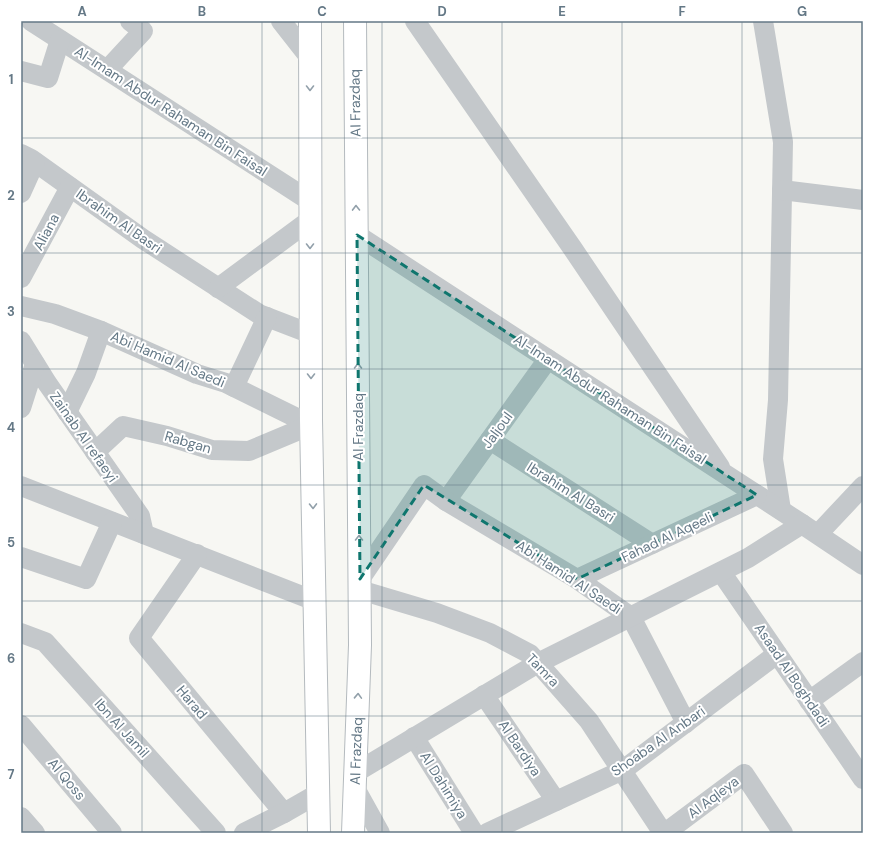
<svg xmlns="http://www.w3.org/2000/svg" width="884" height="854" font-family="'DM Sans',sans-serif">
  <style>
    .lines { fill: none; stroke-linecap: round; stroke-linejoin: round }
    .secondary-casing { stroke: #b4babe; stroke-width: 24 }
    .minor { stroke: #c4c8cb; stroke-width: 20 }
    .secondary { stroke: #fff; stroke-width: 22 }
    .oneway { stroke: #92a0aa }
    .marked { fill: #0f766e; fill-opacity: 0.2; stroke: #0f766e; stroke-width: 3; stroke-dasharray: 8 5; stroke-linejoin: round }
    .grid { fill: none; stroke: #647886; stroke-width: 1; stroke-opacity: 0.55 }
    .labels { text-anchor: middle; stroke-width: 4; stroke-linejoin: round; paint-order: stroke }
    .street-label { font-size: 14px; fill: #647886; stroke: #fff }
    .neatline { fill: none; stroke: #647886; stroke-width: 1.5 }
    .grid-label { font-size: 13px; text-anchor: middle; font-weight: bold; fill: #647886 }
  </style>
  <rect width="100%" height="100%" fill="#f7f7f3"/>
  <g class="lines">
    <defs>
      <g id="secondary">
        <path d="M310 21 311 420 319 833"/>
        <path id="s1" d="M353 833 360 645 355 21"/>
      </g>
    </defs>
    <use href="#secondary" class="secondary-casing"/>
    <g class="minor">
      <path d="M31 21 310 201"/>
      <path d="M281 21 310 58"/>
      <path d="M415 21 573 249 720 467"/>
      <path d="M763 21 783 142 778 400 773 459 781 510"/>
      <path d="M107 70 143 31 130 21"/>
      <path d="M21 71 48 78 60 40"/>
      <path d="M21 154 31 159 143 239 259 314 311 334"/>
      <path d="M782 190 863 200"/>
      <path d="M21 193 35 162"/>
      <path d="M357 235 802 524 863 565"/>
      <path d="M21 278 70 187"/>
      <path d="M218 288 310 220"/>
      <path d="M21 306 55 314 101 331 197 374 226 383 311 425"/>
      <path d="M21 341 47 383 140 516 144 534"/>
      <path d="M234 387 267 317"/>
      <path d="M21 408 35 364"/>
      <path d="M67 412 86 373 101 331"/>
      <path d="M490 440 652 544"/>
      <path d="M95 452 123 426 167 436 212 450 249 451 311 425"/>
      <path d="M21 486 315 601"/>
      <path d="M446 501 548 359"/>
      <path d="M818 534 863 486"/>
      <path d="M197 554 139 638 284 813 319 793"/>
      <path d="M21 557 86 579 112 522"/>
      <path d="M721 572 863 779"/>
      <path d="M360 579 424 485 446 501 577 579 631 617 686 723"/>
      <path d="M577 579 757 495"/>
      <path d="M360 590 437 613 490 633 530 654 589 721 663 833"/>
      <path d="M21 633 45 642 216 833"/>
      <path d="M484 695 556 801"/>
      <path d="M809 701 863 662"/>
      <path d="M21 725 112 833"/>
      <path d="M414 737 474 833"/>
      <path d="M355 773 538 663 748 558 802 524"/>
      <path d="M355 788 380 833"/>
      <path d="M21 817 35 833"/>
      <path d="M244 833 284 813"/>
      <path d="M487 833 623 770 777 654"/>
      <path d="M665 833 744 774 783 833"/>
    </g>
    <use href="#secondary" class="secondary"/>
  </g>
  <defs><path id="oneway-chevron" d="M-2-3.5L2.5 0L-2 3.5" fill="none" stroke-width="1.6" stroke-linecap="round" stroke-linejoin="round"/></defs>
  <g class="oneway">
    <use href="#oneway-chevron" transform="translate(310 88) rotate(90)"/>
    <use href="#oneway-chevron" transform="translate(356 208) rotate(-91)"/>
    <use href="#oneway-chevron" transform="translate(310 246) rotate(90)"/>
    <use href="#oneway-chevron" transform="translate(358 366) rotate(-90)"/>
    <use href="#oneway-chevron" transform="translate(311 376) rotate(90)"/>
    <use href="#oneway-chevron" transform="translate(313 506) rotate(89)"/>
    <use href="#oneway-chevron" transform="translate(359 538) rotate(-90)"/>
    <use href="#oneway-chevron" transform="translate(358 696) rotate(-88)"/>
  </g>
  <path class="marked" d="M357 235 757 495 577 579 424 485 360 579Z"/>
  <path class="grid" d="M142 21V833M262 21V833M382 21V833M502 21V833M622 21V833M742 21V833M21 138H863M21 253H863M21 369H863M21 485H863M21 601H863M21 716H863"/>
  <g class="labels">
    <g class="street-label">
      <text transform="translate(355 103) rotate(-91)" y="5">Al Frazdaq</text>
      <text transform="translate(171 111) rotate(33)" y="5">Al-Imam Abdur Rahaman Bin Faisal</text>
      <text transform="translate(119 221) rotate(35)" y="5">Ibrahim Al Basri</text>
      <text transform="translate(46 232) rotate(-62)" y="5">Aliana</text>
      <text transform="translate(168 359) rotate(23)" y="5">Abi Hamid Al Saedi</text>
      <text transform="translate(610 399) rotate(33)" y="5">Al-Imam Abdur Rahaman Bin Faisal</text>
      <text transform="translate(358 427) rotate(-90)" y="5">Al Frazdaq</text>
      <text transform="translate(497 430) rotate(-54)" y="5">Jaljoul</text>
      <text transform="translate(84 437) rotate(55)" y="5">Zainab Al refaeyi</text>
      <text transform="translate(188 442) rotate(16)" y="5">Rabgan</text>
      <text transform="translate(571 492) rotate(32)" y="5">Ibrahim Al Basri</text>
      <text transform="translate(667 537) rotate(-25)" y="5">Fahad Al Aqeeli</text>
      <text transform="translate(569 577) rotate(33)" y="5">Abi Hamid Al Saedi</text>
      <text transform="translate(543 670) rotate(46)" y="5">Tamra</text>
      <text transform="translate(792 675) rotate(56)" y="5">Asaad Al Boghdadi</text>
      <text transform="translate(192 702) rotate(50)" y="5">Harad</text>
      <text transform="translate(122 728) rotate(48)" y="5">Ibn Al Jamil</text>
      <text transform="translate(658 741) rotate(-35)" y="5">Shoaba Al Anbari</text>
      <text transform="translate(520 748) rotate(56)" y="5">Al Bardiya</text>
      <text dy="5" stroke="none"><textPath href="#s1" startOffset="82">Al Frazdaq</textPath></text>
      <text transform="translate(67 779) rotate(50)" y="5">Al Qoss</text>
      <text transform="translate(444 785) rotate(58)" y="5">Al Dahimiya</text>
      <text transform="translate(713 797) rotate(-37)" y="5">Al Aqleya</text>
    </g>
  </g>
  <rect width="884" height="854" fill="none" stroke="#ffffff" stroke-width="44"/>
  <rect x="22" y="22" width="840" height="810" class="neatline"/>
  <g class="grid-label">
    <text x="82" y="16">A</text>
    <text x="202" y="16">B</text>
    <text x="322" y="16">C</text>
    <text x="442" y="16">D</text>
    <text x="562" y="16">E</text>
    <text x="682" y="16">F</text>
    <text x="802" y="16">G</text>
    <text x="11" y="84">1</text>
    <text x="11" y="200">2</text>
    <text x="11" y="316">3</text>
    <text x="11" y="432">4</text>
    <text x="11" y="547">5</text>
    <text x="11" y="663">6</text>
    <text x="11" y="779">7</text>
  </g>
</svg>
